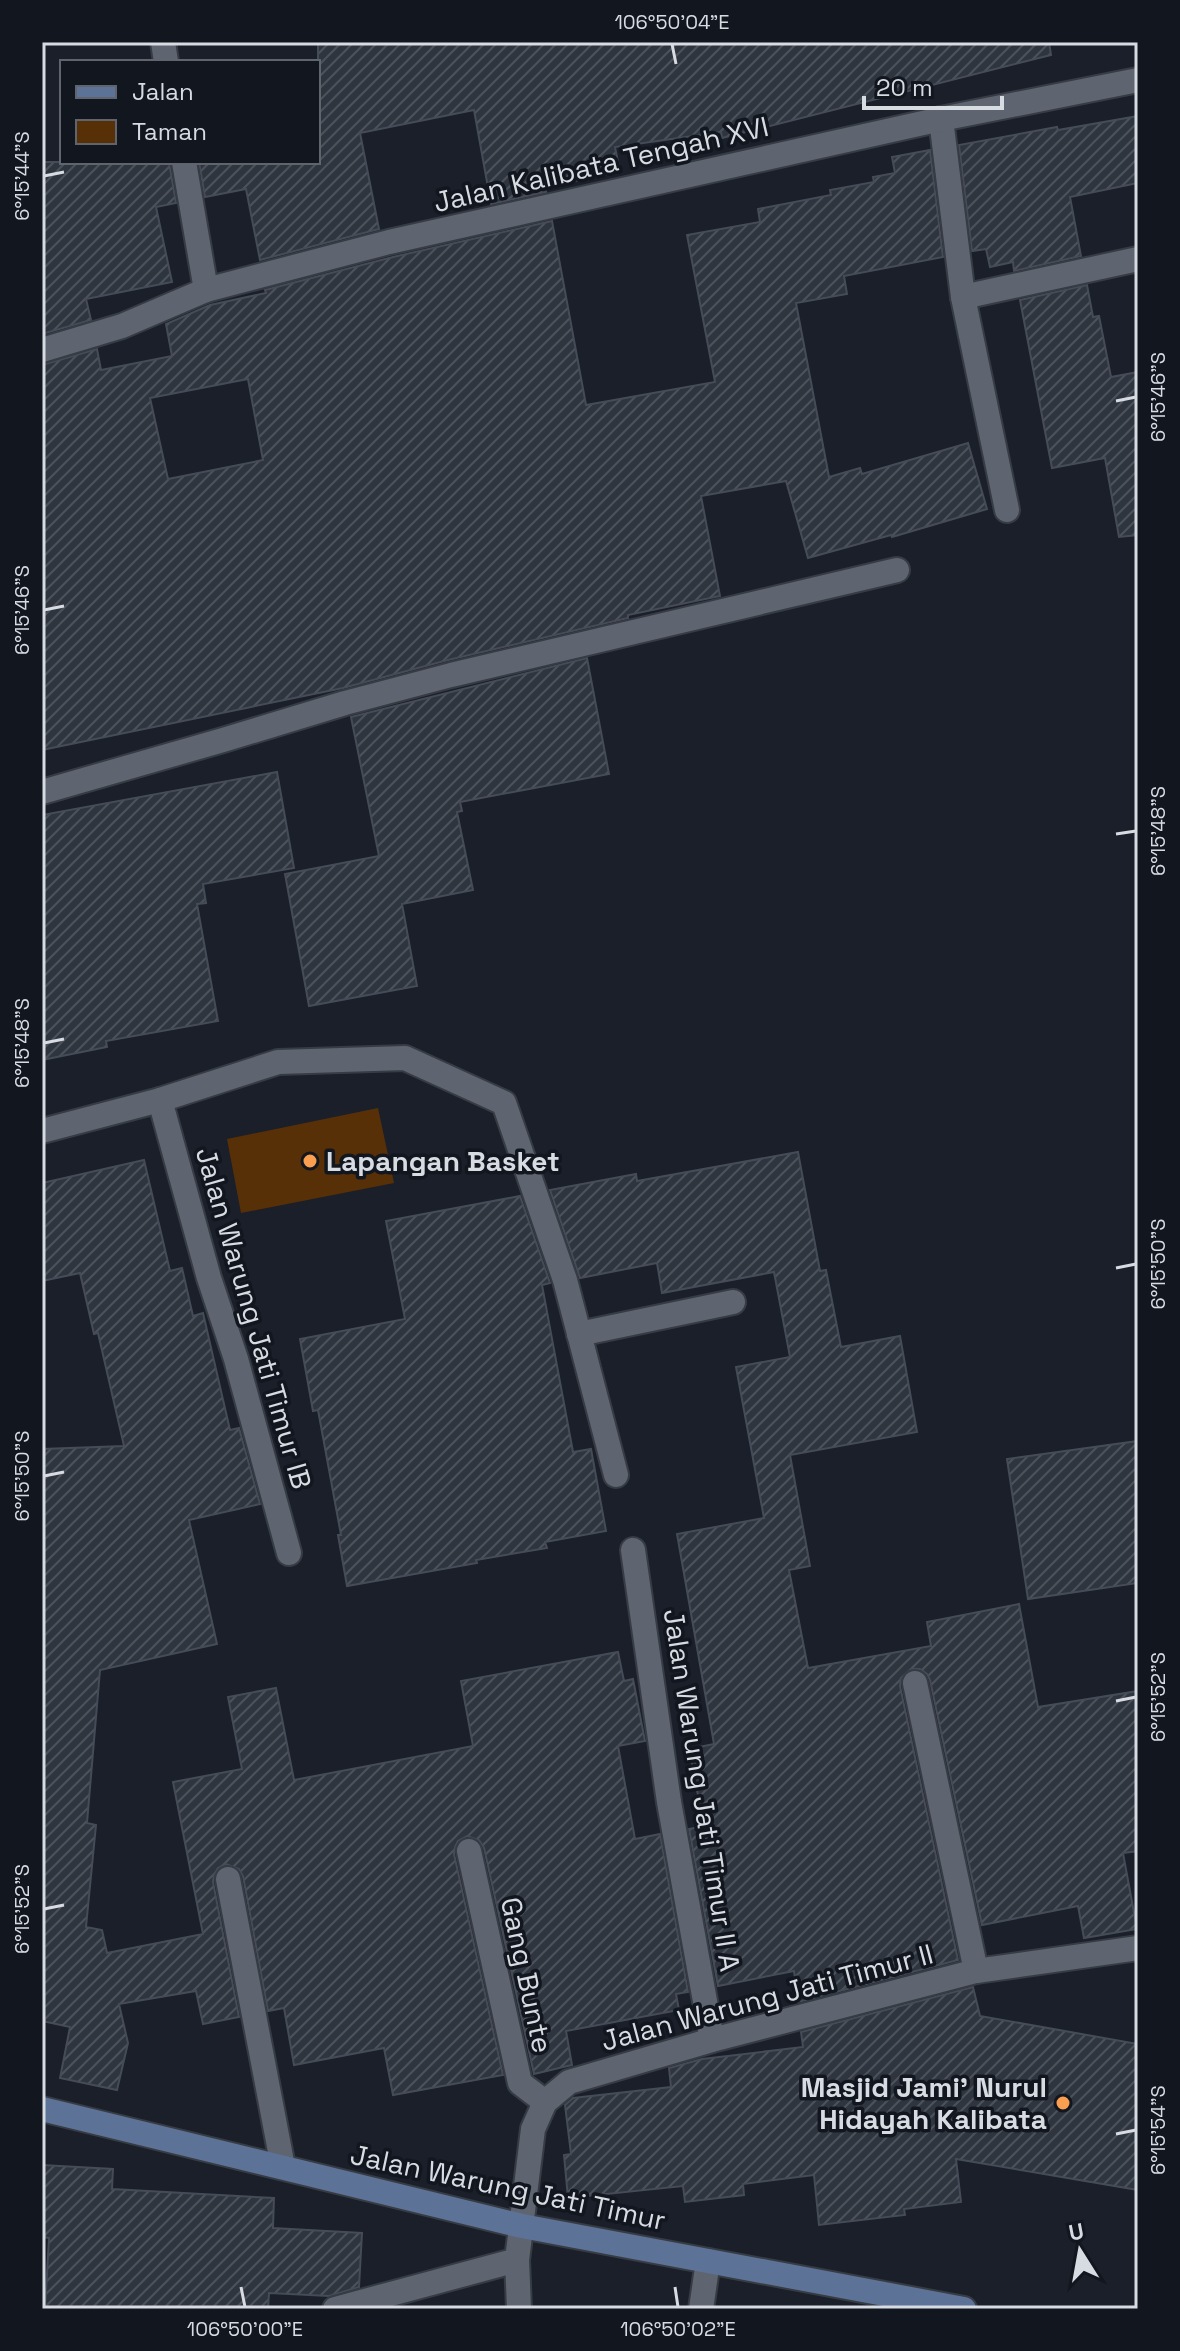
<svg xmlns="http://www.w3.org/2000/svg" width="1180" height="2351" font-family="'Space Grotesk',sans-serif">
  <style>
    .green { fill: #583008 }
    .building { fill: url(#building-hatch); stroke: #454c57; stroke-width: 2; fill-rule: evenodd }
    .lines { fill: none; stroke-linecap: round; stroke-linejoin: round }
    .minor-casing { stroke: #373b43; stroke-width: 28 }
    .secondary-casing { stroke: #373b43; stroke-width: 28 }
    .minor { stroke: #5e6571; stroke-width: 24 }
    .secondary { stroke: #5d7297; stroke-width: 24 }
    .ticks { fill: none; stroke: #d7dbe2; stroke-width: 3 }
    .poi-dot { fill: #fa9f4f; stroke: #11161f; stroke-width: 3 }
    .labels { text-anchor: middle; stroke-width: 7; stroke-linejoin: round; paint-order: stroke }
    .street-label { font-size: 28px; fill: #d7dbe2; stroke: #11161f }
    .poi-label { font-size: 28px; font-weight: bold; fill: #d7dbe2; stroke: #11161f; text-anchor: start }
    .neatline { fill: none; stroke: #d7dbe2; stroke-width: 3 }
    .ticks-label { font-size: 20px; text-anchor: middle; fill: #d7dbe2 }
  </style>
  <defs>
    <pattern id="building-hatch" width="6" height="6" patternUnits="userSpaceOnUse" patternTransform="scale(2)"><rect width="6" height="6" fill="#2f353f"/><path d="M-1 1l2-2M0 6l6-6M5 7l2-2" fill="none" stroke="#4c525a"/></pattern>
  </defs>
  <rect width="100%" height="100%" fill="#1a1f29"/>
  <path class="green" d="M378 1108 394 1183 241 1213 227 1139Z"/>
  <g class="building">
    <path d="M318 42H1049L1051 55 722 138 721 132 615 147 620 172 545 187 546 192 491 204 474 110 360 133 379 229 260 260 246 189 205 197 199 162H318Z"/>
    <path d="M1138 116V183L1070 197 1081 256 1014 271 1013 262 990 267 986 249 972 251 959 145 1057 127 1058 130Z"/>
    <path d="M930 150 943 257 844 276 847 294 796 303 829 477 860 468 862 474 968 443 987 509 892 537 891 535 808 558 786 481 701 496 720 596 628 615V618L448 660 343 688 42 750V365L97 349 101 370 172 356 166 324 210 305 266 293 265 290 393 257 552 221 586 405 715 382 687 235 760 222 758 209 831 195 830 190 874 182 873 177 895 173 892 157ZM248 379 263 460 168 479 150 398Z"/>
    <path d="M42 162H169L176 203 156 207 172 282 86 299 91 320 42 334Z"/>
    <path d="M1087 285 1093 317 1099 316 1111 377 1138 372V535L1119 537 1105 458 1052 468 1020 300Z"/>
    <path d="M587 658 609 774 460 802 462 811 457 812 473 890 402 904 417 986 309 1006 285 874 379 856 351 717Z"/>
    <path d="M277 772 294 868 203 884 206 903 197 904 218 1021 106 1041 107 1047 42 1060V815Z"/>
    <path d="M798 1152 820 1271 826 1270 841 1347 900 1336 917 1432 790 1455 810 1566 789 1570 808 1668 931 1646 927 1622 1019 1604 1038 1707 1138 1691V1851L1123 1853 1137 1929 1084 1938 1078 1906 982 1925 930 1680 927 1674 920 1669H911L901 1678 900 1686 958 1960 798 2002 794 1971 718 1986 689 1829 704 1826 689 1749 714 1744 677 1534 764 1518 736 1367 790 1357 774 1272 662 1293 657 1263 580 1278 550 1190 636 1174 637 1181Z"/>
    <path d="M144 1160 170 1271 182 1268 193 1316 203 1313 230 1430 239 1428 260 1504 189 1520 217 1644 100 1670 87 1823 96 1825 86 1927 102 1930 107 1953 203 1934 173 1782 242 1769 228 1697 276 1688 294 1780 473 1746 461 1681 618 1652 624 1681 633 1679 645 1741 618 1746 635 1839 660 1834 688 1992 676 1994 679 2010 566 2031 572 2065 534 2074 484 1848 479 1840 467 1836 458 1841 455 1847 454 1854 503 2075 393 2095 384 2048 294 2065 284 2008 268 2011 243 1876 239 1869 226 1864 218 1868 214 1875 213 1882 239 2017 203 2024 196 1991 119 2004 128 2043 117 2090 60 2078 70 2027 42 2021V1449L124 1446 98 1333 94 1334 80 1273 42 1281V1183Z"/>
    <path d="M520 1196 550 1283 542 1285 573 1452 591 1449 606 1531 545 1542 547 1548 476 1560 477 1563 347 1586 338 1535H341L318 1410 313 1411 300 1339 405 1319 386 1221Z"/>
    <path d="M1138 1441V1583L1028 1599 1007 1459Z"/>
    <path d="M973 1987 980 2016 1138 2044V2190L956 2159 961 2202 904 2209 905 2215 819 2225 814 2175 743 2184 744 2195 685 2202 683 2186 568 2198 564 2155 571 2154 565 2105 573 2098 671 2087 669 2068 702 2059 803 2047 801 2032Z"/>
    <path d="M42 2165 113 2169 112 2189 274 2198 273 2228 362 2233 359 2287 329 2296 269 2293 268 2309H45L49 2238 42 2237Z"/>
  </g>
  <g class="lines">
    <defs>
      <g id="minor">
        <path d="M163 42 166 62"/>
        <path d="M941 119 963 297 1007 510"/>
        <path d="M184 162 206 290"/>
        <path d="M963 297 1138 259"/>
        <path d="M42 350 122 326 206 290 389 242 941 119 1138 80"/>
        <path d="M42 792 223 740 345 703 451 675 897 570"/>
        <path d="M160 1100 209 1278 236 1359 289 1553"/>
        <path d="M42 1131 160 1100 278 1062 405 1058 504 1103 565 1280 616 1475"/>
        <path d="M579 1334 733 1302"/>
        <path d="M633 1550 669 1802 712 2040"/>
        <path d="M915 1683 976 1971"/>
        <path d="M469 1851 520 2083 545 2102"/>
        <path d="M228 1879 283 2167"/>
        <path d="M517 2260 519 2309"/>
        <path d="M335 2309 517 2260 533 2129 545 2102 569 2082 712 2040 976 1971 1138 1948"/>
        <path d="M701 2309 708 2261"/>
      </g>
      <path id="secondary" d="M42 2109 522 2226 964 2309"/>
    </defs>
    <use href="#minor" class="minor-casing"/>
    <use href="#secondary" class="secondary-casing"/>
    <use href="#minor" class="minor"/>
    <use href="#secondary" class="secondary"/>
  </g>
  <path class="ticks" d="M672 44 676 64M44 176 64 172M1116 401 1136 397M44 610 64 606M1116 834 1136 831M44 1043 64 1039M1116 1268 1136 1264M44 1476 64 1472M1116 1701 1136 1697M44 1909 64 1905M1116 2134 1136 2130M241 2287 245 2307M675 2287 678 2307"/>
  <g class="poi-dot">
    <circle cx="310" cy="1161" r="8"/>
    <circle cx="1063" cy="2103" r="8"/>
  </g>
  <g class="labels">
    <g class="street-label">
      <text transform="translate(601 164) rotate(-13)" y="10">Jalan Kalibata Tengah XVI</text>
      <text transform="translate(254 1318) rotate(74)" y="10">Jalan Warung Jati Timur IB</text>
      <text transform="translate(702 1790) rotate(81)" y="10">Jalan Warung Jati Timur II A</text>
      <text transform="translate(527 1975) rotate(78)" y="10">Gang Bunte</text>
      <text transform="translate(767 1997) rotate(-15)" y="10">Jalan Warung Jati Timur II</text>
      <text transform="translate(508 2187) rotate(12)" y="10">Jalan Warung Jati Timur</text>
    </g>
    <g class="poi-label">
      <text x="326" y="1171">Lapangan Basket</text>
      <text x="1047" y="2097" text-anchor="end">Masjid Jami' Nurul<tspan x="1047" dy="32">Hidayah Kalibata</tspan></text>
    </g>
  </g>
  <rect width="1180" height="2351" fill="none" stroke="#11161f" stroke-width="88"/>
  <rect x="60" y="60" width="260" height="104" fill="#11161f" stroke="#60656d" stroke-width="2"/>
  <rect x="76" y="86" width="40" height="12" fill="#5d7297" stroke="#60656d" stroke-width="2"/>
  <text x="132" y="100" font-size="24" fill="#d7dbe2">Jalan</text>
  <rect x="76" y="120" width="40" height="24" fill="#583008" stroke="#60656d" stroke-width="2"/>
  <text x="132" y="140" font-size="24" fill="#d7dbe2">Taman</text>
  <g transform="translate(1080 2251) rotate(349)" stroke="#11161f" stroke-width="6" paint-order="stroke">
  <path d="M0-6L14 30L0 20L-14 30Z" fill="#d7dbe2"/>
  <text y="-12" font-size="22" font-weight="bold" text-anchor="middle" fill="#d7dbe2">U</text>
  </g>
  <path d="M864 96v12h138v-12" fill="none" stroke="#d7dbe2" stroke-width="4"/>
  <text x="876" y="96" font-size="24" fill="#d7dbe2" stroke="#11161f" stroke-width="6" paint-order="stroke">20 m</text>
  <rect x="44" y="44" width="1092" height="2263" class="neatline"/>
  <g class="ticks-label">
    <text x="672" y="29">106°50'04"E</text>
    <text transform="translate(22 176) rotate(-90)" y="7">6°15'44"S</text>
    <text transform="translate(1158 397) rotate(-90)" y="7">6°15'46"S</text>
    <text transform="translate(22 610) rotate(-90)" y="7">6°15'46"S</text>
    <text transform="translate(1158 831) rotate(-90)" y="7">6°15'48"S</text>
    <text transform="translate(22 1043) rotate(-90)" y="7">6°15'48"S</text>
    <text transform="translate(1158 1264) rotate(-90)" y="7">6°15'50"S</text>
    <text transform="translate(22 1476) rotate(-90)" y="7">6°15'50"S</text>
    <text transform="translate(1158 1697) rotate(-90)" y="7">6°15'52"S</text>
    <text transform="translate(22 1909) rotate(-90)" y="7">6°15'52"S</text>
    <text transform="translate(1158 2130) rotate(-90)" y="7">6°15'54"S</text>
    <text x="245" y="2336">106°50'00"E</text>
    <text x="678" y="2336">106°50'02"E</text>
  </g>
</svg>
